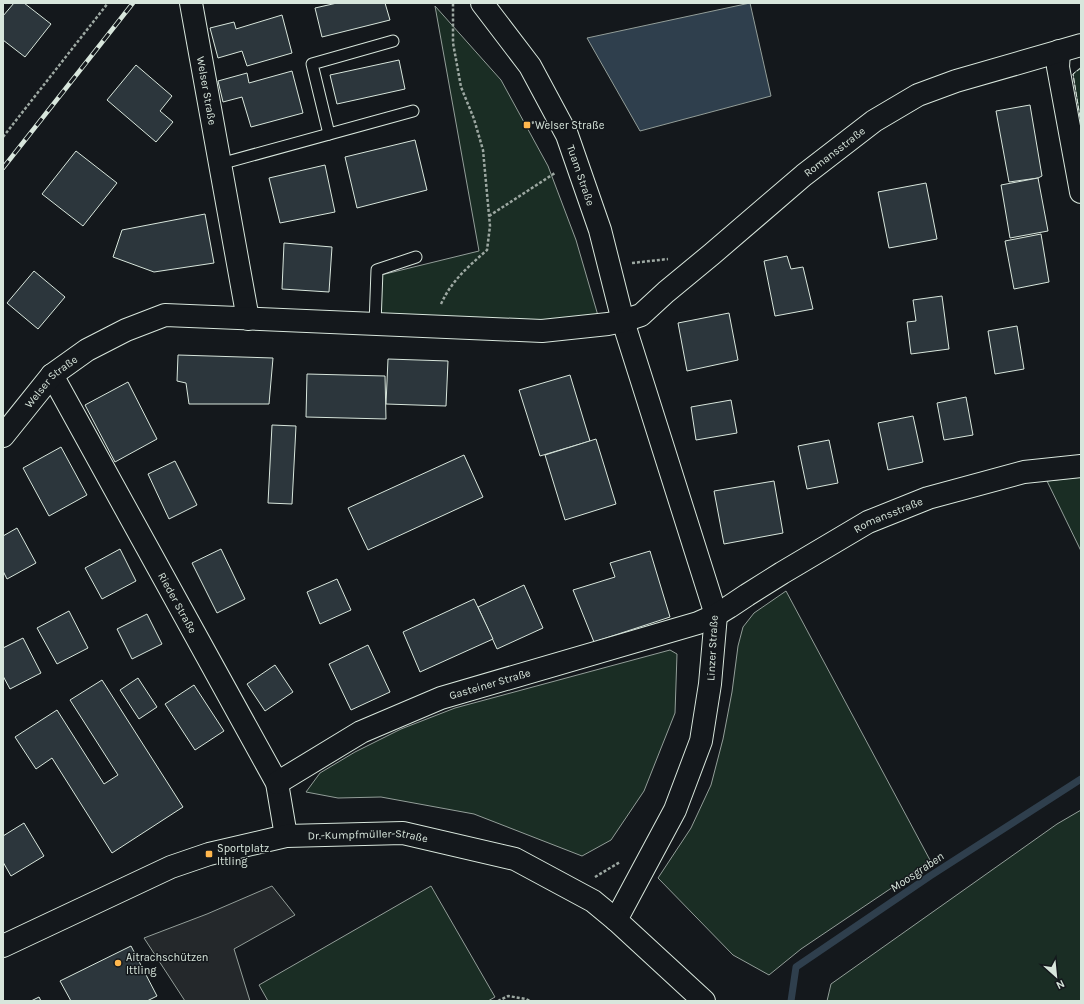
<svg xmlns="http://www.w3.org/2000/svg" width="1084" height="1004" font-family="Karla,sans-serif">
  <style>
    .green { fill: #1a2d24; stroke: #939e99 }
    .parking { fill: #24282b; stroke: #939e99 }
    .water { fill: #2f3f4d; stroke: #939e99 }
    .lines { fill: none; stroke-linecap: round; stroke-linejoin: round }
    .stream { stroke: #2f3f4d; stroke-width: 7 }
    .building { fill: #2c363c; stroke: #d8e6dc }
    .service-casing { stroke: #d8e6dc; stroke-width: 13 }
    .minor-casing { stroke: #d8e6dc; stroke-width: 24 }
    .tertiary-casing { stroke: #d8e6dc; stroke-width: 24 }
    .path { stroke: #9da8a2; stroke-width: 2.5; stroke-dasharray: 3 2; stroke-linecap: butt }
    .service { stroke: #14181c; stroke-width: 11 }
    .minor { stroke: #14181c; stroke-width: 22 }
    .tertiary { stroke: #14181c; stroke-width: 22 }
    .rail-casing { stroke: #d8e6dc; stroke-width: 4.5 }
    .rail { stroke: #14181c; stroke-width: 3; stroke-dasharray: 9; stroke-linecap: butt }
    .fence { stroke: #d8e6dc; stroke-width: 1; stroke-dasharray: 5 2; stroke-linecap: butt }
    .poi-dot { fill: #ffb74d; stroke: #14181c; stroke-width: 1.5 }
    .labels { text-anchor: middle; stroke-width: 3; stroke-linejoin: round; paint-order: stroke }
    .street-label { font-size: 11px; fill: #d8e6dc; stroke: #14181c }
    .poi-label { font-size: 11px; fill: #d8e6dc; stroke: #14181c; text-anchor: start }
    .water-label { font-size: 12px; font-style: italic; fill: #d8e6dc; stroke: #14181c }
  </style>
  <rect width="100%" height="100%" fill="#14181c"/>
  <g class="green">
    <path d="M435 6 501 80 548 166 576 240 599 319 555 325 379 318 381 275 479 251Z"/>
    <path d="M1080 68H1081V123L1073 74Z"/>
    <path d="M1081 477V551L1047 481Z"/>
    <path d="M786 591 930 860 890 889 801 949 769 975 733 955 658 878 691 828 711 785 723 739 732 692 738 646 743 627 754 613Z"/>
    <path d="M670 650 677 654 675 713 644 791 611 840 582 856 474 814 381 797 338 798 306 792 320 773 355 752 401 729 455 708Z"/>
    <path d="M1081 810V1001H827L831 984 1057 824Z"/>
    <path d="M431 886 495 997 488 1001H268L259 985Z"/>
  </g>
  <path class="parking" d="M272 886 295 915 234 949 250 1001H185L144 938 207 914Z"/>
  <path class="water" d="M750 3 771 96 640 131 587 38Z"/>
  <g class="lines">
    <path class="stream" d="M791 1001 796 967 930 876 1081 779"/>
  </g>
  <g class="building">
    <path d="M14 3H24L51 24 25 57 3 40V16Z"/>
    <path d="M337 3H385L390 20 322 37 315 8Z"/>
    <path d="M282 15 292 53 247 66 242 51 218 58 210 28 234 22 236 29Z"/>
    <path d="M399 60 405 89 337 104 330 75Z"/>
    <path d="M136 65 172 96 160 111 173 122 156 142 107 100Z"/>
    <path d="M292 71 303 113 251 127 242 97 223 102 218 81 247 73 249 83Z"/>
    <path d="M1030 105 1042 176 1038 178 1009 182 996 111Z"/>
    <path d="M415 140 427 190 357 208 345 157Z"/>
    <path d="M76 151 117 183 83 226 42 194Z"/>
    <path d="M325 165 335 212 280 223 269 178Z"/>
    <path d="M1038 178 1048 231 1010 238 1001 185Z"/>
    <path d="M926 183 937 239 889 248 878 192Z"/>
    <path d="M205 214 214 263 154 272 113 257 122 230Z"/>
    <path d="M1041 234 1049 282 1014 289 1005 241Z"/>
    <path d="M284 243 332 247 329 292 282 289Z"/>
    <path d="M787 256 791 269 803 267 813 309 775 316 764 261Z"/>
    <path d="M34 271 65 297 38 329 7 303Z"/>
    <path d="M942 296 949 349 911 354 907 322 916 321 913 300Z"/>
    <path d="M729 313 738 360 687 371 678 323Z"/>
    <path d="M1017 326 1024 369 995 374 988 331Z"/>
    <path d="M178 355 273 358 269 404H189L186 383 177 381Z"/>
    <path d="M388 359 448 361 446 406 386 404Z"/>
    <path d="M307 374 385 376 386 419 306 417Z"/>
    <path d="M570 375 590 441 540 456 519 390Z"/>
    <path d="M128 382 157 439 115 462 85 405Z"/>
    <path d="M966 397 973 435 944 440 937 403Z"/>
    <path d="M731 400 737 433 696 440 691 407Z"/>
    <path d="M913 416 923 462 888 470 878 423Z"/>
    <path d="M272 425 296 426 292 504 268 503Z"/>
    <path d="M596 439 616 504 565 520 545 455Z"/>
    <path d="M829 440 838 483 807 489 798 446Z"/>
    <path d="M61 447 87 495 49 516 23 468Z"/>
    <path d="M464 455 483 497 368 550 348 508Z"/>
    <path d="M175 461 197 505 169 519 148 474Z"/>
    <path d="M774 481 783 533 724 544 714 491Z"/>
    <path d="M17 528 36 563 7 579 3 571V536Z"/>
    <path d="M120 549 136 581 102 599 85 568Z"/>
    <path d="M221 549 245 599 217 613 192 563Z"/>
    <path d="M650 551 670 617 594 642 573 590 615 577 610 563Z"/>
    <path d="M337 579 351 610 320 624 307 592Z"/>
    <path d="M524 585 543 628 497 649 478 607Z"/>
    <path d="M474 599 493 639 420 672 403 632Z"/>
    <path d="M69 611 88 648 57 664 37 628Z"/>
    <path d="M147 614 162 644 132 659 117 629Z"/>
    <path d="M23 638 41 673 10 689 3 676V648Z"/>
    <path d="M368 645 390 692 351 710 329 664Z"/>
    <path d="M275 665 293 692 265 711 247 684Z"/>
    <path d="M138 678 157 707 139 719 120 690Z"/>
    <path d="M102 680 183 807 112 853 52 758 36 769 15 737 57 710 104 784 118 775 70 700Z"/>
    <path d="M194 685 224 731 195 750 165 704Z"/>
    <path d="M24 823 44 856 11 876 3 862V836Z"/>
    <path d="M131 946 157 996 147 1001H71L60 981Z"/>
    <path d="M39 997 41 1001H31Z"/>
  </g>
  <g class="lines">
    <defs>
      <g id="service">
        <path d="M329 134 312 64 393 41"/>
        <path d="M220 164 413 111"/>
        <path d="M375 324 377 270 416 257"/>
      </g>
      <g id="minor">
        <path id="s1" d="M191 3 248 319"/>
        <path id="s2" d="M482 3 530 66 567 135 600 230 623 321 716 615 710 684 701 741 675 810 616 920"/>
        <path d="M1059 51 1058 67 1081 192"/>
        <path id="s3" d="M52 375 277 783 286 836"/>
        <path id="s4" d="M3 436 52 375 87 350 126 330 165 315 542 331 608 324 623 321 641 315 666 292 712 254 804 175 874 121 918 95 956 81 1081 45"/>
        <path id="s5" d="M277 783 361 732 441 698 698 623 716 615 729 607 747 595 782 573 868 522 928 498 1024 472 1081 466"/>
      </g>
      <g id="tertiary">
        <path id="s6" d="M3 946 171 867 209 854 286 836 403 833 515 859 593 901 616 920 704 1001"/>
      </g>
    </defs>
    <use href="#service" class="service-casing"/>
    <use href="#minor" class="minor-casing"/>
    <use href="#tertiary" class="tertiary-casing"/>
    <g class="path">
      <path d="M527 125 534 122"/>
      <path d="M3 137 108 3"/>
      <path d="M489 216 555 173"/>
      <path d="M632 263 668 259"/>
      <path d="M441 304C452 280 468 267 487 250L490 226 483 150 474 119 461 87 453 43V3"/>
      <path d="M595 877 620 862"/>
      <path d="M498 1001 508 996 526 999 530 1001"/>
    </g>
    <use href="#service" class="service"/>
    <use href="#minor" class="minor"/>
    <use href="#tertiary" class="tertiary"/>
    <defs>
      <path id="rail" d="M3 168 133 3"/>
    </defs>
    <use href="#rail" class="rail-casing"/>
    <use href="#rail" class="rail"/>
    <path class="fence" d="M1081 68 1073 74 1081 123"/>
  </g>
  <g class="poi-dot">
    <rect x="523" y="121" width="8" height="8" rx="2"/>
    <rect x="205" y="850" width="8" height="8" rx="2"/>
    <circle cx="118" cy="963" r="4"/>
  </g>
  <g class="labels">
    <g class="street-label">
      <text dy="4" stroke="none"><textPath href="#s1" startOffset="89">Welser Straße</textPath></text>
      <text dy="4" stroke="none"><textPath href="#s4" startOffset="938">Romansstraße</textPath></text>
      <text dy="4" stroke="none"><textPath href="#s2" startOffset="200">Tuam Straße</textPath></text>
      <text dy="4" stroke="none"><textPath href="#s4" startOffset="73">Welser Straße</textPath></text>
      <text dy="4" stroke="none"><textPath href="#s5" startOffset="672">Romansstraße</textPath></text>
      <text dy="4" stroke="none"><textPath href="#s3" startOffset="260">Rieder Straße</textPath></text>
      <text transform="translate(712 648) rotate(-87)" y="4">Linzer Straße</text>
      <text dy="4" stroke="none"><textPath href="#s5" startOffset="236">Gasteiner Straße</textPath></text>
      <text dy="4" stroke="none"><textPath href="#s6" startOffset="387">Dr.-Kumpfmüller-Straße</textPath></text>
    </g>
    <g class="poi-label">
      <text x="535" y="129">Welser Straße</text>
      <text x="217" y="852">Sportplatz<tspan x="217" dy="13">Ittling</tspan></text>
      <text x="126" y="961">Aitrachschützen<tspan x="126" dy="13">Ittling</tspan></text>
    </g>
    <g class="water-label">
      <text transform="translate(917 872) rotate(-34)" y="4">Moosgraben</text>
    </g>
  </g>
  <rect width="1084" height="1004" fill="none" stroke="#d8e6dc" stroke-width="8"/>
  <g transform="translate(1056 976) rotate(153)" stroke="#14181c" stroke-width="3" paint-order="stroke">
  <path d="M0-3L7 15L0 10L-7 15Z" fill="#d8e6dc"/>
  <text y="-6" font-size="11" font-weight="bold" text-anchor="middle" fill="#d8e6dc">N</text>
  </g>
</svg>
